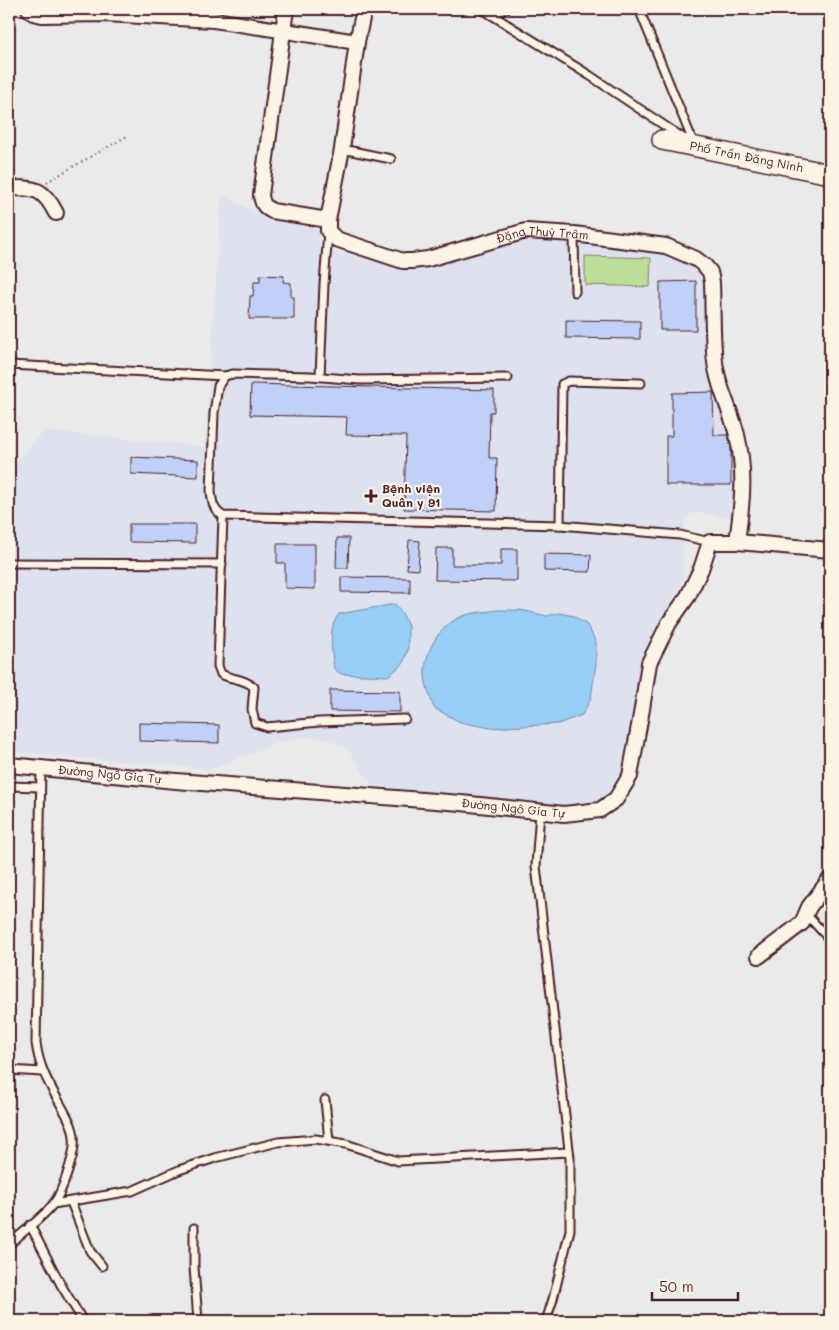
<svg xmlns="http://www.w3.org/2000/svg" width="839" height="1330" font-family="Mali,sans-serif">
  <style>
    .built { fill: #dee2ee }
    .green { fill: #bbde98; stroke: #827e62 }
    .water { fill: #97cef6; stroke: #7888a5 }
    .building { fill: #c1d0f6; stroke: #4a1f2b }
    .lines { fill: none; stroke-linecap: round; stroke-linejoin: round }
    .lane-casing { stroke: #4a1f2b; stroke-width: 11 }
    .street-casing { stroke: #4a1f2b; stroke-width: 18 }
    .secondary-casing { stroke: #4a1f2b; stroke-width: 22 }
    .path { stroke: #4a1f2b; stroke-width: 2; stroke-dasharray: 1 4; stroke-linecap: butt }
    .lane { stroke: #fcf5e5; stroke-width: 7 }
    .street { stroke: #fcf5e5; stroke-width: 14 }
    .secondary { stroke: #fcf5e5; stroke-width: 19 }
    .poi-dot { fill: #4a1f2b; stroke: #fcf5e5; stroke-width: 2 }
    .labels { text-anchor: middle; stroke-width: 4.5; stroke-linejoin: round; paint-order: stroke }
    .street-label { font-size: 12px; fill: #4a1f2b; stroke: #fcf5e5 }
    .poi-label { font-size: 12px; font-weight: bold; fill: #4a1f2b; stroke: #fcf5e5; text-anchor: start }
  </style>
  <rect width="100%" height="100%" fill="#eaeaea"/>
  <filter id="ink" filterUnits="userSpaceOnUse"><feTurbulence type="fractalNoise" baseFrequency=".02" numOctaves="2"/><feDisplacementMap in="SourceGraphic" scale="10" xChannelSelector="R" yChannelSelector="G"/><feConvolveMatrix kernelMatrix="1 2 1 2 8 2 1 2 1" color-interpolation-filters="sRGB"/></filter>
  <g filter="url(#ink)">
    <path class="built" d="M222 194 269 220 319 229V249L385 262 527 236 654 250 682 260 707 275 710 380 723 410 729 438 736 481 732 518 693 512 684 521 683 578 647 649 633 730 623 775 611 795 598 805 576 808 372 786 348 749 327 739 297 737 268 746 212 769 9 752V470L44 431 205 446Z"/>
    <path class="green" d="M585 256 651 258 650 287 585 285Z"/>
    <g class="water">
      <path d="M395 604 402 613 408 626V650L403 664 388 676 341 674 334 669C332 650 327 629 339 614Z"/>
      <path d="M498 610H521L547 616 559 613 574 616 587 625 596 642V664L591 698 582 715 558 724 490 728 460 722 434 708C430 696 424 683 425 670 427 647 441 624 463 616 474 612 487 612 498 610Z"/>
    </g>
    <g class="building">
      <path d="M260 275 284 276 283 282 291 283V297H294V319H249L250 296H253L254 282H260Z"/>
      <path d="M696 281V330H660V282Z"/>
      <path d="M566 320 640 321V339L566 338Z"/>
      <path d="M251 384 494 390V412H490L489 458H497L496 511 404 509 406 436 346 435 347 417 250 415Z"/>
      <path d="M713 392 714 435H728L731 448V485H666V436H672V393Z"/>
      <path d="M131 457 198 460V477L131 474Z"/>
      <path d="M129 524H195V543L129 542Z"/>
      <path d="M337 538H349L348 568H336Z"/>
      <path d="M409 540 420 541 418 570 407 569Z"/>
      <path d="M277 544H315V589L285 588V563H277Z"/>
      <path d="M436 548H452V565H501V549H517V581L435 580Z"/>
      <path d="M544 554 591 555 590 572 544 571Z"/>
      <path d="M341 577 410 578V593L341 592Z"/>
      <path d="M330 690 400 691V712L330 711Z"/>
      <path d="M139 723 219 725V743L139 741Z"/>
    </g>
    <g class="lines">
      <defs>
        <g id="lane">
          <path d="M482 9 589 75 683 138"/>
          <path d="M639 9 694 144"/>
          <path d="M492 15 506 9"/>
          <path d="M342 149 391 159"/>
          <path d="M574 234 575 292"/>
          <path d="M9 365 225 376"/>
          <path d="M320 376 324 284 328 232"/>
          <path d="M508 378 360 380 310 376 232 374 225 376 218 386 214 413 211 491C212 502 213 510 223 516L560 525 680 535 710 542"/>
          <path d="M223 516 218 666 221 674C233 680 243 678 254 687L252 709 255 723 267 727 319 722 405 719"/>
          <path d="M560 525 562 384 569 381 641 383"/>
          <path d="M9 563 222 564"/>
          <path d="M9 786 40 787"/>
          <path d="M540 812 536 866 570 1158V1230L553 1299 546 1321"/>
          <path d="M806 914 830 940"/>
          <path d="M9 1070 42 1072"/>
          <path d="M325 1100 329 1141"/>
          <path d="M71 1202 90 1251 102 1266"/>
          <path d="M53 1204 132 1191 179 1170 215 1158 278 1142 316 1139 346 1144 398 1161 569 1152"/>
          <path d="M30 1225 61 1285 83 1321"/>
          <path d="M194 1228V1267L198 1321"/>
          <path d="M9 1245C23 1231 42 1219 54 1203 62 1193 73 1158 74 1146 75 1137 73 1128 69 1120 55 1092 40 1075 36 1043L41 768"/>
        </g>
        <g id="street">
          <path d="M29 9 33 13 42 15 105 14 214 20 357 42"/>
          <path d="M286 9 261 195C262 203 264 207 272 211L328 220"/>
          <path id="s1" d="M364 9 357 42 342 149 328 220V231L336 239 403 261H412L428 259 526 231 574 234 666 246 696 259 705 266 710 272 712 282C713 308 712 336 715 362 718 388 731 410 737 435 746 472 742 505 737 542"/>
          <path d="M9 188C36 188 43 188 56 213"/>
          <path id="s2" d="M9 765 176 781 461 803 564 814 600 810 616 799 630 776 642 709 649 663 669 623 688 596 701 569 710 542H737L830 550"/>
          <path d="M759 956 802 923 809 907 830 879"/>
        </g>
        <g id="secondary">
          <path id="s3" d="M662 140 830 174"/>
        </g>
      </defs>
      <use href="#lane" class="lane-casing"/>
      <use href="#street" class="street-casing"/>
      <use href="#secondary" class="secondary-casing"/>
      <path class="path" d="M47 182C73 166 100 152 127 136"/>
      <use href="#lane" class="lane"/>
      <use href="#street" class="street"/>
      <use href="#secondary" class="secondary"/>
    </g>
  </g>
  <path class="poi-dot" d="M368.5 488.5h5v5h5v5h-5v5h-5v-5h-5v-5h5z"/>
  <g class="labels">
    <g class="street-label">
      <text dy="4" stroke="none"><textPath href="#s3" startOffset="86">Phố Trần Đăng Ninh</textPath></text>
      <text dy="4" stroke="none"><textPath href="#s1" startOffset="450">Đặng Thuỳ Trâm</textPath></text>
      <text dy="4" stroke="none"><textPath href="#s2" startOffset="101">Đường Ngô Gia Tự</textPath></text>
      <text dy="4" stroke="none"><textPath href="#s2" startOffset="506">Đường Ngô Gia Tự</textPath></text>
    </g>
    <g class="poi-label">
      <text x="382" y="493">Bệnh viện<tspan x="382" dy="14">Quân y 91</tspan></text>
    </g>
  </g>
  <rect width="839" height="1330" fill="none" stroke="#fcf5e5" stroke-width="30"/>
  <rect x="15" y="15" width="809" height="1300" fill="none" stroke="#4a1f2b" stroke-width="2" filter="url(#ink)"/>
  <path d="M652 1292v8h86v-8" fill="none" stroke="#4a1f2b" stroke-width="2.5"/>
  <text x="659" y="1292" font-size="15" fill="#4a1f2b" stroke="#fcf5e5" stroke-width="4" paint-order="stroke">50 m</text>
</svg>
